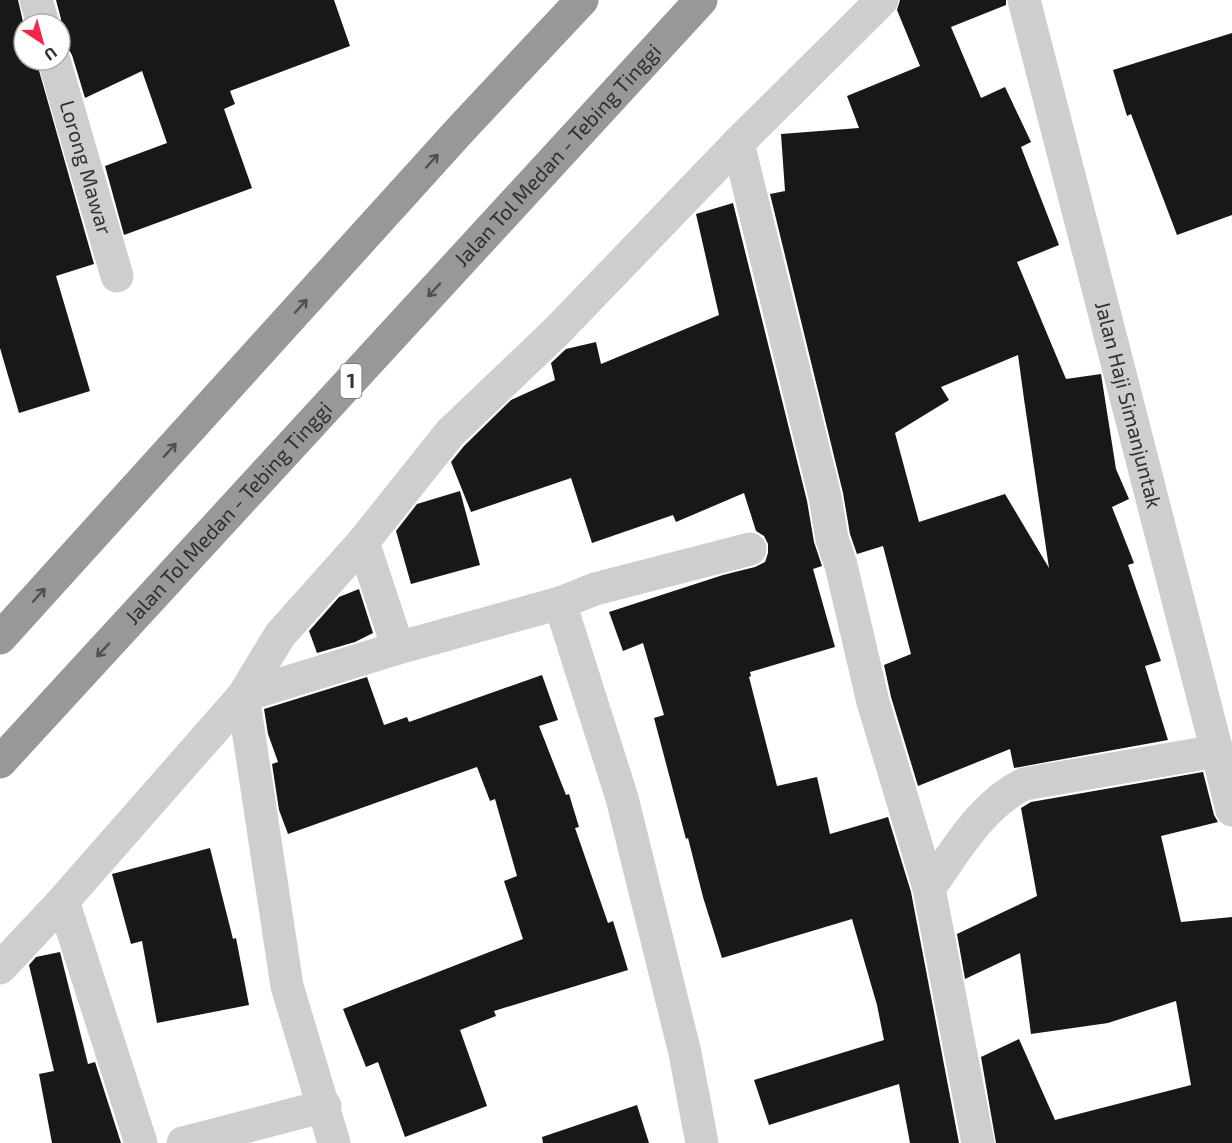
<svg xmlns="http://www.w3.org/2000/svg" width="1232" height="1143" font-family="'Exo 2',sans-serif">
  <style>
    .building { fill: #181818; fill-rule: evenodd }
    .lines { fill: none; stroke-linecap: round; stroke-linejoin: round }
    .minor { stroke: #cecece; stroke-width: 33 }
    .motorway { stroke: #989898; stroke-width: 33 }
    .oneway { stroke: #505050 }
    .labels { text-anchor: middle; stroke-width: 6; stroke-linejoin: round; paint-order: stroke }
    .shield { fill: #fff; stroke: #6f6f6f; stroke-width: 1.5 }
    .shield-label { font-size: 20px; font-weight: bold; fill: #313131 }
    .street-label { font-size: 21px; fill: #313131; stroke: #fff }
  </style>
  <rect width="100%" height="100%" fill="#fff"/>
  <g class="building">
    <path d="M0 0H18L24 26V60H36L94 264 56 276 90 391 19 413 0 348Z"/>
    <path d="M56 0H334L350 46 230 91 235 104 224 109 252 188 124 235 105 166 167 143 142 71 85 98 72 55 67 47 60 43 61 19Z"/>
    <path d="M900 0H1006V5L951 27 981 98 1005 87 1031 142 1021 147 1059 245 1017 262 1066 379 1101 374 1116 469 1129 499 1112 507 1134 563 1128 565 1161 661 1145 666 1168 740 1014 768 1010 749 918 786 891 697 884 665 911 654 883 546 857 554 850 534 843 493 770 194 785 191 781 134 859 128 847 96 920 66 897 10ZM1018 355 1024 399 1049 568 1005 494 919 522 895 433 949 400 941 387Z"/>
    <path d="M1232 33V215L1177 235 1131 114 1127 116 1113 70Z"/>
    <path d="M733 203 807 501 814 542 822 566 813 569 835 647 750 672 751 676 749 677 777 786 817 777 830 834 888 817 911 892 959 1143H910L899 1084 769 1125 754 1080 884 1040 877 1005 852 919 722 958 703 897 688 838 686 839 654 718 664 715 643 643 623 651 609 612 723 575 755 567 765 562 768 553V544L764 536 756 531 744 493 676 522 673 515 592 543 571 478 471 512 451 462 464 446 511 400 555 380 551 363 566 349 596 342 601 364 719 315 696 214Z"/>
    <path d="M460 491 480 565 411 584 396 531 417 504Z"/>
    <path d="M359 589 373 633 355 642 317 653 309 631 339 597Z"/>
    <path d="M542 675 558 720 539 726 566 795 569 794 579 827 575 828 608 923 613 921 628 970 494 1011 496 1016 460 1030 487 1106 405 1137 378 1062 366 1067 343 1009 523 939 504 881 517 876 495 799 490 801 477 767 288 834 279 810 272 764 278 762 268 734 264 709 367 677 384 725 407 717 409 722Z"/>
    <path d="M1203 772 1214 815 1218 822 1161 836 1181 922 1232 917V1143H996L981 1057 1019 1039 1055 1120 1191 1085 1176 1001 1108 1023 1031 1034 1020 953 965 979 957 934 1037 896 1021 808 1031 802Z"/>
    <path d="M210 848 233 939 236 938 249 1005 157 1023 142 941 131 944 112 874Z"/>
    <path d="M60 952 88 1064 95 1062 121 1143H52L39 1074 54 1071 29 965 36 957Z"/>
    <path d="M637 1105 649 1143H543L542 1137Z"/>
  </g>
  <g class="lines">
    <g class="minor">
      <path d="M36 0 43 24"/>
      <path id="s1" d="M1024 0 1232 810"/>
      <path id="s2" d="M54 60 117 276"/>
      <path d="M738 143 825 497 832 539 841 565 873 702 929 888 978 1143"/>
      <path d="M363 542 398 648"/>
      <path d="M243 696 287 986 334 1143"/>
      <path d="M243 696 398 648 560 603"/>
      <path d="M929 888C956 851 981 805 1024 784L1217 751"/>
      <path d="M63 901 141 1143"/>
      <path d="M0 968 63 901 243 696 280 635 363 542 450 433 556 332 738 143 882 0"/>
      <path d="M183 1143 325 1106"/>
      <path d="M702 1143 685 1053 622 798 560 603 595 589 750 549"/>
    </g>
    <g class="motorway">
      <path d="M0 638 462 128 582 0"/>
      <path id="s3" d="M0 762 701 0"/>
    </g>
  </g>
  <defs><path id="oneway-shaft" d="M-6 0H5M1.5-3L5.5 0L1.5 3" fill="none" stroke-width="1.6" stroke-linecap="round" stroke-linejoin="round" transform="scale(1.5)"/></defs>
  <g class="oneway">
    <use href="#oneway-shaft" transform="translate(432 161) rotate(-48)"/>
    <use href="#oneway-shaft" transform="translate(434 290) rotate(133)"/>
    <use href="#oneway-shaft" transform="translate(301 306) rotate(-48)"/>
    <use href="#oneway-shaft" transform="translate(170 450) rotate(-48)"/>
    <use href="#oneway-shaft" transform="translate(39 595) rotate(-48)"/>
    <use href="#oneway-shaft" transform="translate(103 650) rotate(133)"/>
  </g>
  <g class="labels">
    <rect class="shield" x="340.5" y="364" width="21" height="34" rx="4.5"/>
    <g class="shield-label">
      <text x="351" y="388">1</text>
    </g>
    <g class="street-label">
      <text dy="7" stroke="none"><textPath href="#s3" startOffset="824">Jalan Tol Medan - Tebing Tinggi</textPath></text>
      <text dy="7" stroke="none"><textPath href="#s2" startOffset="112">Lorong Mawar</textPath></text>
      <text dy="7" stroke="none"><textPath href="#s1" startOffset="418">Jalan Haji Simanjuntak</textPath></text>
      <text dy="7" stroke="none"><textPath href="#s3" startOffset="338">Jalan Tol Medan - Tebing Tinggi</textPath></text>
    </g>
  </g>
  <g transform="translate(42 42) rotate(144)"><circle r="28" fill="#ffffff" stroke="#adadad" stroke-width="1.5"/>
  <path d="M0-4.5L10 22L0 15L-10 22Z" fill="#f52746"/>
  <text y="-9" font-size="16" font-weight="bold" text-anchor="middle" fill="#313131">U</text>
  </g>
</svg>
